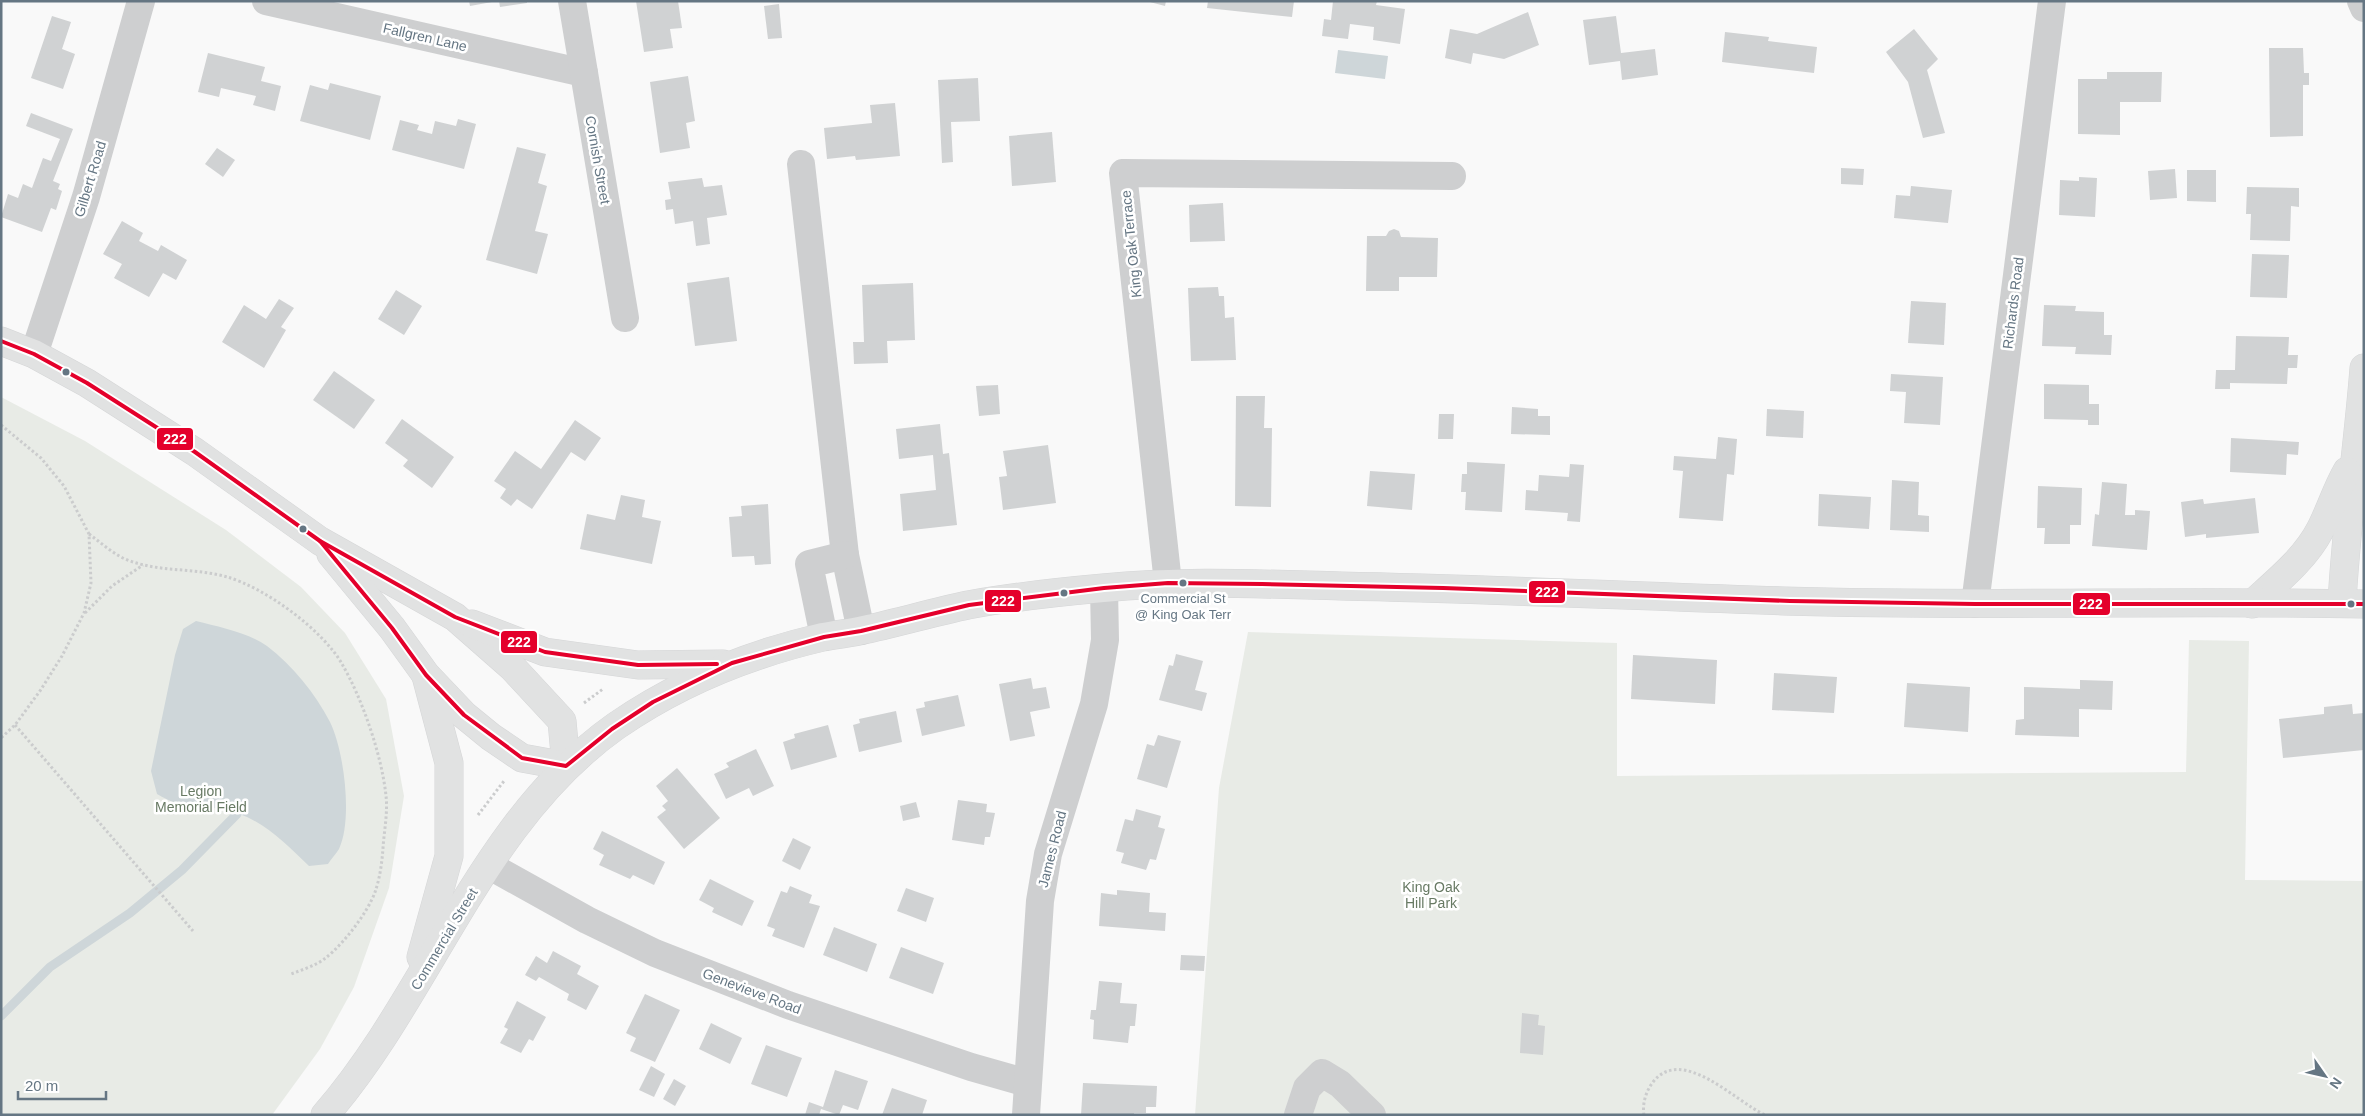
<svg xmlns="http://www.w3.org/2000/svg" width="2365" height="1116" font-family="Helvetica,sans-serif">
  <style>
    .green { fill: #e8ebe6 }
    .water { fill: #ced6d9 }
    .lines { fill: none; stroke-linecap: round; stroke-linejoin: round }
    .stream { stroke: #ced6d9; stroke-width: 9 }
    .building { fill: #d0d2d3 }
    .major-casing { stroke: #d5d6d7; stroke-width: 29 }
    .path { stroke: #cbcccd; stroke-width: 3; stroke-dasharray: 2.5 2.5; stroke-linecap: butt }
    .minor { stroke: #cecfd0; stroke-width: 28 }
    .major { stroke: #e1e2e2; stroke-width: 28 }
    .bus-1-casing { stroke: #fff; stroke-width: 8 }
    .bus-1 { stroke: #e4002b; stroke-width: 4 }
    .bus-dot { fill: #657683; stroke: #fff; stroke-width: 2 }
    .labels { text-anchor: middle; stroke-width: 5; stroke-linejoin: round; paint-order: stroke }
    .bus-label { font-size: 13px; fill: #657683; stroke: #fff }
    .street-label { font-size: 14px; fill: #657683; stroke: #fff }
    .park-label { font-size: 14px; fill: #687a64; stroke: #fff }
    .line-badge { stroke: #fff; stroke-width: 2 }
    .badge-label { font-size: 14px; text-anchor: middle; font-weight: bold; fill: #fff }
  </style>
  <rect width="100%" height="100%" fill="#f9f9f9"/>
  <g class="green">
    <path d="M1 397 85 441 226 530 301 587 345 633 386 699 404 796 389 888 354 987 320 1049 272 1115H1Z"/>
    <path d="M1248 632 1617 643V776L2186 772 2189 640 2249 641 2245 880 2364 881V1115H1195L1219 788Z"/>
  </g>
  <g class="water">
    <path d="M1338 50 1388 56 1385 79 1335 73Z"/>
    <path d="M196 621C219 627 247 632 267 646 293 666 315 693 330 722 344 750 353 820 339 849 336 854 331 859 328 864L309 866C283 841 257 814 220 809 192 805 184 810 157 794L151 771 175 655 183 629Z"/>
  </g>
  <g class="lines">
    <path class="stream" d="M1 1016 50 967 130 913 182 870 237 814"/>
  </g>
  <g class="building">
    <path d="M469 1H492V2L470 6Z"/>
    <path d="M499 1H527V3L500 7Z"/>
    <path d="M636 1H678L682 28 670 29 673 48 644 52Z"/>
    <path d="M1146 1H1166L1165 6Z"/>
    <path d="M1208 1H1294L1292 17 1207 8Z"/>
    <path d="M1333 1H1377L1376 5 1405 9 1400 44 1373 40 1374 27 1350 24 1348 39 1322 36 1324 19 1331 20Z"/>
    <path d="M779 4 782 38 768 39 764 6Z"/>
    <path d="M1528 12 1539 45 1504 59 1473 53 1471 64 1445 58 1450 29 1477 34Z"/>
    <path d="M52 16 71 22 62 49 75 54 63 89 31 78Z"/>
    <path d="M1616 16 1621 53 1655 49 1658 75 1622 80 1620 61 1589 65 1583 20Z"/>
    <path d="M1914 29 1938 59 1927 70 1945 133 1923 138 1908 82 1886 52Z"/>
    <path d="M1725 32 1769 37 1768 41 1817 47 1814 73 1722 62Z"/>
    <path d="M2269 48H2303L2304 73H2309V85H2303V136L2270 137Z"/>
    <path d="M208 53 265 67 261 81 281 86 275 111 253 105 256 96 221 88 219 97 198 92Z"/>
    <path d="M2107 72H2162L2161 102H2120V135L2078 134V79H2107Z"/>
    <path d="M688 76 695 121 686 123 690 148 660 153 650 82Z"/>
    <path d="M978 78 980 121 951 122 953 162 942 163 938 80Z"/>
    <path d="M330 83 381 96 370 140 300 121 310 85 328 90Z"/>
    <path d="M895 103 900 156 856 160 855 156 827 159 824 128 872 123 870 105Z"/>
    <path d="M31 113 73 129 53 181 60 184 58 189 62 191 56 210 51 208 42 232 1 217 8 194 18 198 23 184 32 188 43 158 51 161 60 139 26 126Z"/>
    <path d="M458 119 476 124 464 169 392 150 400 120 419 125 417 130 432 134 435 121 456 126Z"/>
    <path d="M1052 132 1056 182 1012 186 1009 136Z"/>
    <path d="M517 147 546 154 538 183 547 186 535 231 548 234 537 274 486 260Z"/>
    <path d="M217 148 235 160 223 177 205 164Z"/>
    <path d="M1841 168 1864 169 1863 185 1841 184Z"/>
    <path d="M2175 169 2177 198 2150 200 2148 171Z"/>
    <path d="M2187 170H2216V202L2187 201Z"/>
    <path d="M2079 177 2097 178 2095 217 2059 215 2060 180 2079 181Z"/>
    <path d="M702 178 704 187 722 185 727 215 707 218 710 244 696 246 693 221 675 224 673 209 666 210 665 200 671 199 668 182Z"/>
    <path d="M1911 186 1952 190 1948 223 1894 218 1896 195 1910 196Z"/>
    <path d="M2247 187 2299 188V207L2291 206 2290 241 2250 240 2251 214H2246Z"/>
    <path d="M1223 203 1225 241 1190 242 1189 205Z"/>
    <path d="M122 221 143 233 139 241 158 251 161 245 187 260 176 280 163 273 149 297 114 278 122 264 103 254Z"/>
    <path d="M1394 229 1399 231 1401 237 1438 238 1437 277H1399V291H1366L1367 236H1386L1389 231Z"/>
    <path d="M2252 254 2289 255 2287 298 2250 297Z"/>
    <path d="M729 277 737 341 695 346 687 283Z"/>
    <path d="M913 283 915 340 887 341 888 363 854 364 853 342H864L862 285Z"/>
    <path d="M1218 287 1219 296H1224L1225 318 1234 317 1236 360 1191 361 1188 288Z"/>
    <path d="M396 290 422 306 404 335 378 319Z"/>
    <path d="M279 299 294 308 281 327 286 330 264 368 222 342 244 305 266 319Z"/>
    <path d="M1911 301 1946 303 1944 345 1908 343Z"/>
    <path d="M2044 305 2076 306 2075 311 2104 312V335H2112L2111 355 2075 354 2076 347 2042 346Z"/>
    <path d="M2236 336 2289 337 2288 355H2298L2297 368H2288L2287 384 2230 383V389H2215L2216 370H2235Z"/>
    <path d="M334 371 375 400 354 429 313 400Z"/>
    <path d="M1891 374 1943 377 1940 425 1904 423 1906 392 1890 391Z"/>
    <path d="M2044 384 2089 385V404H2099V425H2088V420L2044 419Z"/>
    <path d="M998 385 1000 414 979 416 976 386Z"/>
    <path d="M1236 396H1265L1264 428H1272L1271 507 1235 506Z"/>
    <path d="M1512 407 1538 409V416H1550V435L1511 434Z"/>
    <path d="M1767 409 1804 411 1803 438 1766 436Z"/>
    <path d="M1439 414H1454L1453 439H1438Z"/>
    <path d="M402 419 454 457 432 488 403 466 408 460 385 443Z"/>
    <path d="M575 420 601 438 585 461 571 452 532 509 517 499 511 506 500 498 506 489 494 481 515 451 541 469Z"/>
    <path d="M940 424 943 454 949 453 957 525 903 531 900 494 936 490 933 455 899 459 896 429Z"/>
    <path d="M1718 437 1737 439 1734 475 1727 474 1723 521 1679 518 1683 471 1673 470 1674 456 1716 459Z"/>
    <path d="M2231 438 2299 442 2298 455 2287 454 2286 475 2230 472Z"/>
    <path d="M1048 445 1056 503 1003 510 999 477 1007 476 1003 451Z"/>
    <path d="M1467 462 1505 464 1502 512 1465 510 1466 492H1461L1462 474H1467Z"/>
    <path d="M1570 464 1584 465 1580 522 1567 521 1568 513 1525 510 1526 490 1538 491 1539 475 1569 477Z"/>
    <path d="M1370 471 1415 474 1412 510 1367 506Z"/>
    <path d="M1892 480 1919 482 1918 515 1929 516V532L1890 530Z"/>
    <path d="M2102 482 2127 484 2125 515H2135V510L2150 511 2147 550 2092 546 2095 514 2099 515Z"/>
    <path d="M2038 486 2082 488 2081 525H2070V544H2044L2045 528H2037Z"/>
    <path d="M1819 494 1871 497 1869 529 1818 526Z"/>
    <path d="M621 495 645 500 642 517 661 521 652 564 580 549 587 514 615 520Z"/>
    <path d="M2255 498 2259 533 2206 538V534L2185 537 2181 502 2203 499 2204 504Z"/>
    <path d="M768 504 771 564 755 565 754 556 732 557 729 517 742 516 741 506Z"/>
    <path d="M1176 654 1203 661 1195 690 1207 693 1202 711 1159 700 1169 665 1173 666Z"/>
    <path d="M1633 655 1717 660 1715 704 1631 699Z"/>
    <path d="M1774 673 1837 677 1834 713 1772 710Z"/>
    <path d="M1031 678 1033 689 1046 687 1050 708 1030 712 1035 736 1010 741 999 684Z"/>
    <path d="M2080 680 2113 681 2112 710 2079 709V737L2015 735 2016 720 2024 719V687L2080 689Z"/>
    <path d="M1907 683 1970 687 1968 732 1904 727Z"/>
    <path d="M958 695 965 726 922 736 916 709 925 707 924 702Z"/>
    <path d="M2352 704 2353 714 2364 713V750L2283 758 2279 719 2324 714V707Z"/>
    <path d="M896 711 902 742 859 752 853 725 860 723 859 719Z"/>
    <path d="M828 725 837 757 791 770 783 742 795 738 794 734Z"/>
    <path d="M1158 735 1181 741 1167 788 1137 779 1147 744 1154 746Z"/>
    <path d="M756 749 774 786 753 796 749 788 726 799 714 774 729 767 726 763Z"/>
    <path d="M677 768 720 818 684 849 657 817 666 810 662 806 668 801 656 786Z"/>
    <path d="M958 800 987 804 986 812 995 813 990 837H985L984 845 952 840Z"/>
    <path d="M916 802 920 817 903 821 900 806Z"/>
    <path d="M1136 809 1161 816 1158 827 1165 829 1156 860 1150 859 1146 870 1121 863 1124 853 1116 851 1125 819 1133 821Z"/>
    <path d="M602 831 665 862 654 885 633 875 630 879 599 865 604 855 593 849Z"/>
    <path d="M793 838 811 847 800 870 782 861Z"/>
    <path d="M710 879 754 901 742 926 712 912 714 908 699 900Z"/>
    <path d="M790 886 812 895 809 903 820 906 804 948 772 936 775 929 767 926 781 891 787 893Z"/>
    <path d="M906 888 934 898 926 922 897 911Z"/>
    <path d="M1117 890 1150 893 1149 912 1166 913 1165 931 1099 926 1101 893 1117 895Z"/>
    <path d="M834 927 877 944 867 972 823 955Z"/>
    <path d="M901 947 944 963 933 994 889 978Z"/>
    <path d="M553 951 581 966 577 974 599 986 586 1010 567 1000 569 994 539 977 536 981 525 975 536 956 547 963Z"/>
    <path d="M1181 955 1205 956 1204 971 1180 970Z"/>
    <path d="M1099 981 1122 983 1120 1003 1137 1004 1135 1026H1130L1128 1043 1093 1039 1094 1020 1090 1019 1091 1010H1096Z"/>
    <path d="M645 994 680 1010 655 1062 630 1051 636 1038 626 1033Z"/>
    <path d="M517 1001 546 1017 533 1041 529 1039 521 1053 500 1043 508 1029 504 1027Z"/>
    <path d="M1522 1013 1539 1015 1538 1025 1545 1026 1543 1055 1520 1053Z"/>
    <path d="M711 1023 742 1038 730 1064 699 1049Z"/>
    <path d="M766 1045 802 1058 787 1097 751 1084Z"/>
    <path d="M651 1066 665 1074 654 1097 639 1090Z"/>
    <path d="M835 1070 868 1081 858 1110 843 1105 839 1115 821 1109 819 1115H805L809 1102 823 1107Z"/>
    <path d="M674 1079 686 1086 675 1106 663 1099Z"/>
    <path d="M1083 1083 1157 1086 1156 1107H1146V1113H1134V1115H1081Z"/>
    <path d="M892 1088 927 1100 922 1115H882Z"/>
  </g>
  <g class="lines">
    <defs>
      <g id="major">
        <path d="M1 341 34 354 87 383 195 452 320 541 455 617 512 667 562 721 566 766"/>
        <path d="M331 554 392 628 426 675 464 715 491 737 522 758 566 766"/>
        <path d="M2342 603C2346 524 2358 446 2364 368"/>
        <path d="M2252 604C2276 582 2305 559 2320 530 2330 511 2336 490 2347 471"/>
        <path d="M472 624 545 652 638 665 723 664"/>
        <path d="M421 957 449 856V763L426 676"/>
        <path d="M325 1115C431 993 480 822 616 726 678 683 750 654 823 637 838 634 853 633 868 629 901 622 934 612 968 605 1012 597 1058 592 1103 588 1182 580 1262 584 1341 586 1489 589 1637 596 1784 601 1977 607 2171 600 2364 604"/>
      </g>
    </defs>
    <use href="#major" class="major-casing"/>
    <g class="path">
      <path d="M1 425 41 458 64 486 89 534 91 583 84 613 62 656 40 691 15 725 1 738"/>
      <path d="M89 534C100 542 111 552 123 558 155 573 193 567 227 577 264 587 323 630 342 664 362 698 382 756 386 796 388 812 384 832 383 848 382 862 380 877 376 889 370 911 336 955 316 964 308 968 299 971 291 974"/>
      <path d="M85 613 112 586 143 565"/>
      <path d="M584 703 603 689"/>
      <path d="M15 725 193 931"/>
      <path d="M478 815 504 781"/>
      <path d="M1644 1115C1642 1104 1646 1091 1653 1082 1682 1045 1735 1101 1765 1115"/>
    </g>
    <g class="minor">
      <path d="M266 1 584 73"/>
      <path d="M572 1 625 318"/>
      <path d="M2361 1 2364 8"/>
      <path d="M801 164 845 555 861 631"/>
      <path d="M34 354 86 197 141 1"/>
      <path d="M1168 583 1123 173 1452 176"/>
      <path d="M1975 604 2052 1"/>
      <path d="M824 637 809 564 845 555"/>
      <path d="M490 866 587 920 655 953 788 1005 971 1067 1027 1083"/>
      <path d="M1026 1115 1040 901 1048 854 1094 704 1105 640 1104 588"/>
      <path d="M1298 1115 1307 1088 1322 1073 1340 1084 1372 1115"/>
    </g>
    <use href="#major" class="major"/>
    <defs>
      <g id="bus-1">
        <path d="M1 341 34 354 87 383 195 452 320 541 455 617 545 652 638 665 717 664"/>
        <path d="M320 541 392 628 426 675 464 715 522 758 566 766 612 729 653 702 732 663 824 637 861 631 969 605 1104 588 1168 583 1262 584 1443 588 1790 601 1975 604H2364"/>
      </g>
    </defs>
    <use href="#bus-1" class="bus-1-casing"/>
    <use href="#bus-1" class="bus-1"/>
  </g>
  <g class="bus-dot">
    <circle cx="66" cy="372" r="4.5"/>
    <circle cx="303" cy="529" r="4.5"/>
    <circle cx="1183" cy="583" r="4.5"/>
    <circle cx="1064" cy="593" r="4.5"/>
    <circle cx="2351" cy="604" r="4.5"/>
  </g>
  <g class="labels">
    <g class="bus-label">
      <text x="1183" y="603">Commercial St<tspan x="1183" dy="16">@ King Oak Terr</tspan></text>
    </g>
    <g class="street-label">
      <text transform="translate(425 37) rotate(13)" y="5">Fallgren Lane</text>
      <text transform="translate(598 160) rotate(80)" y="5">Cornish Street</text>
      <text transform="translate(90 179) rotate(-73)" y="5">Gilbert Road</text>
      <text transform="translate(1131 244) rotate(-96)" y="5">King Oak Terrace</text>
      <text transform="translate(2013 303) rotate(-83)" y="5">Richards Road</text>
      <text transform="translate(1052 849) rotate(-76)" y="5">James Road</text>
      <text transform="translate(444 939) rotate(-59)" y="5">Commercial Street</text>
      <text transform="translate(752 991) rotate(21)" y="5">Genevieve Road</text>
    </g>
    <g class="park-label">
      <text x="201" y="796">Legion<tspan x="201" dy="16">Memorial Field</tspan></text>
      <text x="1431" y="892">King Oak<tspan x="1431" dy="16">Hill Park</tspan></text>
    </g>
  </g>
  <g class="line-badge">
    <rect x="156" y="427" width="38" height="24" rx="5" fill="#e4002b"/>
    <rect x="1528" y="580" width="38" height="24" rx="5" fill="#e4002b"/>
    <rect x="984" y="589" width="38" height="24" rx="5" fill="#e4002b"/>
    <rect x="2072" y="592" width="39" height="24" rx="5" fill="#e4002b"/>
    <rect x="500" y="630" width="38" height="24" rx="5" fill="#e4002b"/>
  </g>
  <g class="badge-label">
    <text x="175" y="444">222</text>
    <text x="1547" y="597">222</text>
    <text x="1003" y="606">222</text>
    <text x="2091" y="609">222</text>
    <text x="519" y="647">222</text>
  </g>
  <rect width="2365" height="1116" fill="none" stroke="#657683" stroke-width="5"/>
  <g transform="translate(2325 1076) rotate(124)" stroke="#ffffff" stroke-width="4" paint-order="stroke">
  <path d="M0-4L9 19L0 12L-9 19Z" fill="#657683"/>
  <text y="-8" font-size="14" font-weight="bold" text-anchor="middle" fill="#657683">N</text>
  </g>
  <path d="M18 1091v8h88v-8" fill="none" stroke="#657683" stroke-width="2.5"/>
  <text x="25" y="1091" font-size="15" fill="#657683" stroke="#ffffff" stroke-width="4" paint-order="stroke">20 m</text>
</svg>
